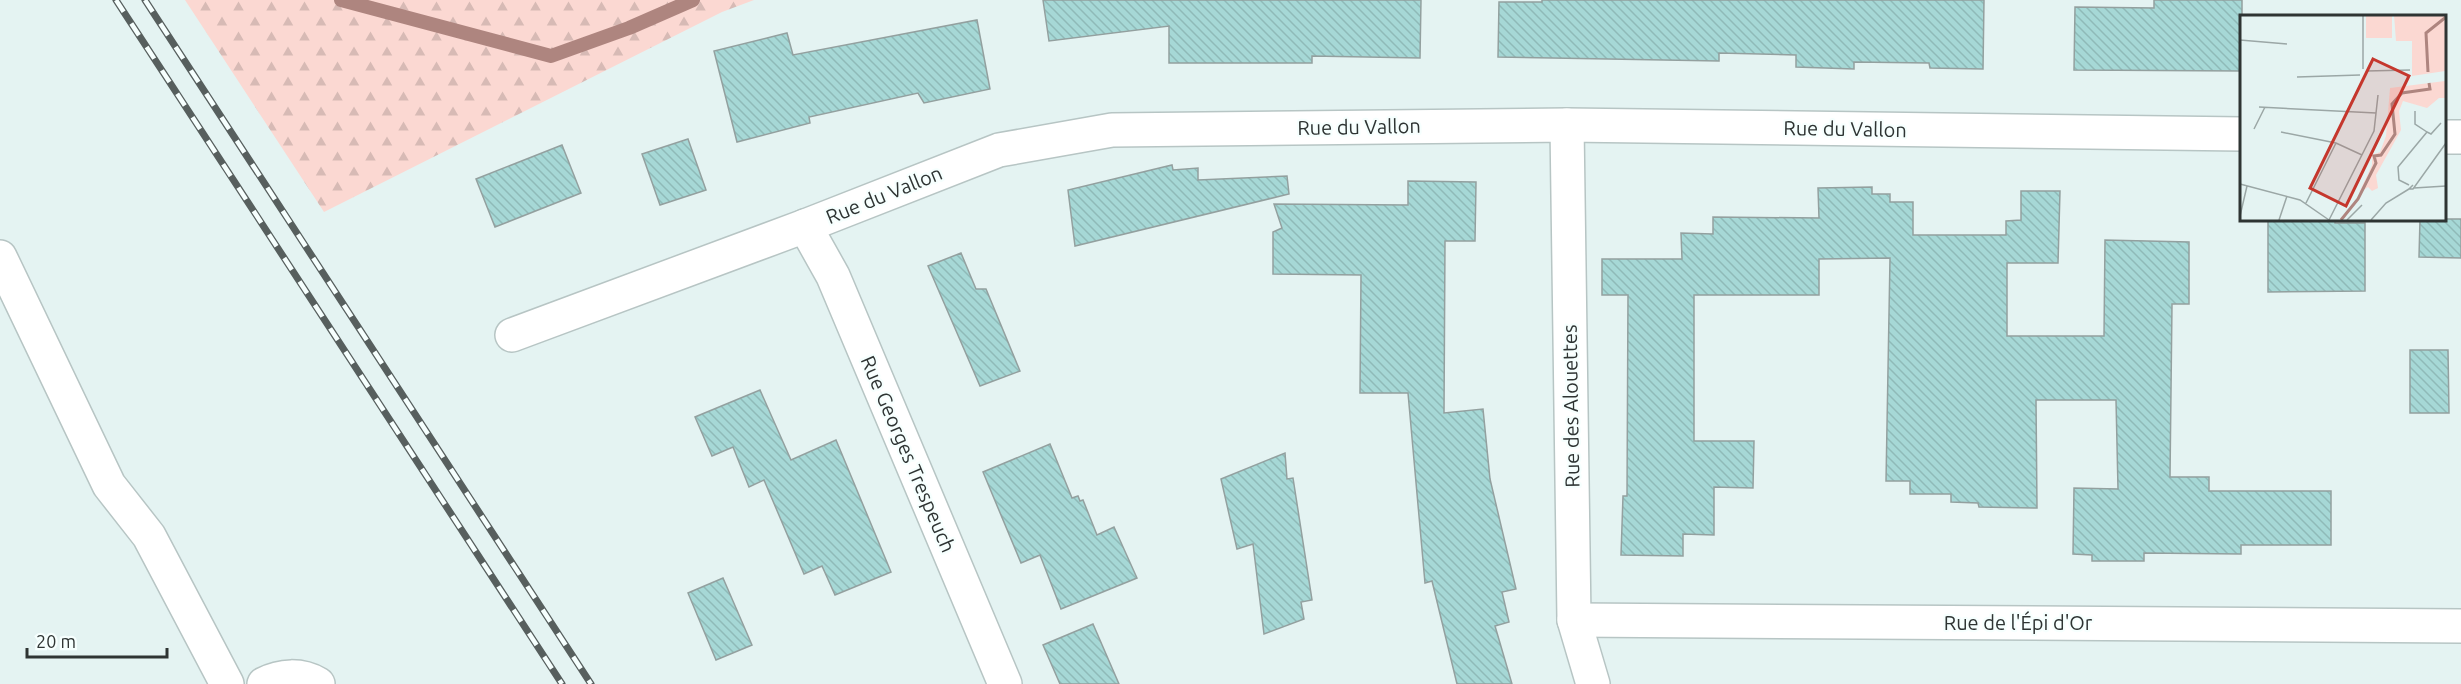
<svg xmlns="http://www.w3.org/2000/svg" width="2461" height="684" font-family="Ubuntu,sans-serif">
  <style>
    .forest { fill: url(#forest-firs) }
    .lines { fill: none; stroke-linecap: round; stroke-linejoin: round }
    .stream { stroke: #ae857f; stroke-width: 14 }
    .building { fill: url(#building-back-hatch); stroke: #93a09f; stroke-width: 1.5 }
    .minor-casing { stroke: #b7c5c4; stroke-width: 36 }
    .minor { stroke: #fff; stroke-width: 33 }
    .rail-casing { stroke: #575f5e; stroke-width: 7 }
    .rail { stroke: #f6fffe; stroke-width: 4.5; stroke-dasharray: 14; stroke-linecap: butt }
    .labels { text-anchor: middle; stroke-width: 4.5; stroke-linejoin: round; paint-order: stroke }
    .street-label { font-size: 20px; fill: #2e3433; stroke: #f6fffe }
    .inset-river { fill: none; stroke: #ae857f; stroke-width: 3 }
    .inset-road { fill: none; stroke: #9ba7a6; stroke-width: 1.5 }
    .view { fill: #c5372d; fill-opacity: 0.15; stroke: #c5372d; stroke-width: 3 }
    .inset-edge { fill: none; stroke: #2e3433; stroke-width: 3 }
  </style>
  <defs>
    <pattern id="forest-firs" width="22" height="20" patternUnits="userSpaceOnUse" patternTransform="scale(1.5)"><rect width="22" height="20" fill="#fbd8d2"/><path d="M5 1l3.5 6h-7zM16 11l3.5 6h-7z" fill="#d7bab5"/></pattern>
    <pattern id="building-back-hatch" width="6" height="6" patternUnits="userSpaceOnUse" patternTransform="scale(1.5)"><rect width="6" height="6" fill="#a6d8d6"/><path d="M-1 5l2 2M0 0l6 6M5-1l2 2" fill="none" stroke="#8fbab8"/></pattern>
  </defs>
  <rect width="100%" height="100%" fill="#e4f3f2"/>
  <path class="forest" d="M185 0H754L722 12 324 212Z"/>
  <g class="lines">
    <path class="stream" d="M341 0 551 56 629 28 693 0"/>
  </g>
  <g class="building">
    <path d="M1043 0H1421L1420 58 1312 56V63H1169V26L1049 41Z"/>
    <path d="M1542 0H1984L1983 69 1930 68 1929 63 1854 62V69L1796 67V55L1719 53V61L1498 57 1499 2H1542Z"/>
    <path d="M2154 0H2242V71L2074 70 2075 7 2154 8Z"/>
    <path d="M977 20 990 89 924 103 918 93 809 117 810 123 737 142 714 51 787 33 793 55Z"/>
    <path d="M688 139 706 190 660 205 642 154Z"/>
    <path d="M562 145 581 193 495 227 476 179Z"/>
    <path d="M1172 165 1173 170 1198 168V180L1287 176 1289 194 1075 246 1068 190Z"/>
    <path d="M1408 181 1476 182 1475 241H1445L1444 413 1483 409 1490 479 1516 589 1502 592 1509 622 1495 626 1512 684H1457L1432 581 1425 583 1408 393H1360L1361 275 1273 274V232L1282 228 1274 204 1408 205Z"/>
    <path d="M1872 187V194H1890V202H1913V235H2006V221L2021 220V191H2060L2058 263H2007V336H2104L2105 240 2189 242V304H2172L2170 477H2209V491H2331V545H2241V554L2144 553V561H2092V555L2073 554 2074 488 2118 489 2116 400H2036L2037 508 1979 507 1978 503 1951 502V494H1910V481H1886L1890 258 1819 259V295H1694V441H1754L1753 488 1714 487V535L1683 534V556L1621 555 1623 496H1627L1628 295H1602V259H1682L1681 233 1713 234V217L1819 218 1818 188Z"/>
    <path d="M2268 219H2335V223H2365V291L2268 292Z"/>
    <path d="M2420 219H2461V258L2419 257Z"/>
    <path d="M961 253 976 289H986L1020 371 980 386 928 266Z"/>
    <path d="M2410 350H2448L2449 413H2410Z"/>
    <path d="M760 390 791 460 836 440 891 572 835 595 822 566 804 574 764 480 749 487 733 447 712 456 695 417Z"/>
    <path d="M1050 444 1072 498 1078 496 1080 501 1083 500 1097 535 1114 527 1137 578 1061 609 1040 555 1021 563 983 472Z"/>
    <path d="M1285 453 1287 479 1293 478 1312 600 1301 602 1304 619 1264 634 1253 544 1237 549 1221 479Z"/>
    <path d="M723 578 752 645 716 660 688 593Z"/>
    <path d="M1093 624 1119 684H1060L1043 645Z"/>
  </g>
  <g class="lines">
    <defs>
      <g id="minor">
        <path d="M1567 125 1574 620 1593 684"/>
        <path d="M2444 137H2461"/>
        <path d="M805 226 833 276 1005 684"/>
        <path d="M0 257 109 485 149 536 227 684"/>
        <path d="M512 335 805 226 999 150 1112 130 1567 125 2242 134"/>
        <path d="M1574 620 2461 626"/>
        <path d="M264 684C281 675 301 674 318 684"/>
      </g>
    </defs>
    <use href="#minor" class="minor-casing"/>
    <use href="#minor" class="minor"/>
    <defs>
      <g id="rail">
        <path d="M116 0 562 684"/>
        <path d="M145 0 591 684"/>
      </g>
    </defs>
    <use href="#rail" class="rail-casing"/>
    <use href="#rail" class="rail"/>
  </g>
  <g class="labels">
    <g class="street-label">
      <text transform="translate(1359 127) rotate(-1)" y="7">Rue du Vallon</text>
      <text transform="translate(1845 129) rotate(1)" y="7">Rue du Vallon</text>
      <text transform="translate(884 195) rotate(-22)" y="7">Rue du Vallon</text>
      <text transform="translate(1571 406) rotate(-91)" y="7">Rue des Alouettes</text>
      <text transform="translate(908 454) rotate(67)" y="7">Rue Georges Trespeuch</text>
      <text x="2018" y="630">Rue de l'Épi d'Or</text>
    </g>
  </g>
  <g transform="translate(2240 15)">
    <rect width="206" height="206" fill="#e4f3f2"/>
    <path d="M126 0H152V23H126Z" fill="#fbd8d2"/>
    <path d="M205 66V83H199L187 93 163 86 159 96 161 115 136 160 138 173 132 176 128 172 119 178 132 150V140L140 137 146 121 150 73Z" fill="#fbd8d2"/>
    <path d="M154 0H205V56L172 61V26H156Z" fill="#fbd8d2"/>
    <path class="inset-river" d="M188 57 186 18 206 2M101 205 118 184 136 148 134 141 141 140 155 119 152 89 162 78 190 74 189 68"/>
    <path class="inset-road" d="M123 0V54M0 25 47 29M126 56 170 55M57 62 120 60M19 92 136 98M175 96V109L187 117M14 114 25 92M41 117 96 128 122 140M0 169 60 185 89 205M169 170 159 165 158 152 187 117 191 119 201 108M173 170 169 174H173L206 128M174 173 206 171M66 188 96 128M0 201 7 171M39 205 47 181M89 205 134 116 138 80M107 205 122 190M131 205 146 188 169 174"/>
    <path class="view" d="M133 44 169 61 106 191 70 173Z"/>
    <rect width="206" height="206" class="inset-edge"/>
  </g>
  <path d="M27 648v9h140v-9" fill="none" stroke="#2e3433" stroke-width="3"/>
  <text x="36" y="648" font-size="18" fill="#2e3433" stroke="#f6fffe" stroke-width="4.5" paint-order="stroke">20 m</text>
</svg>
